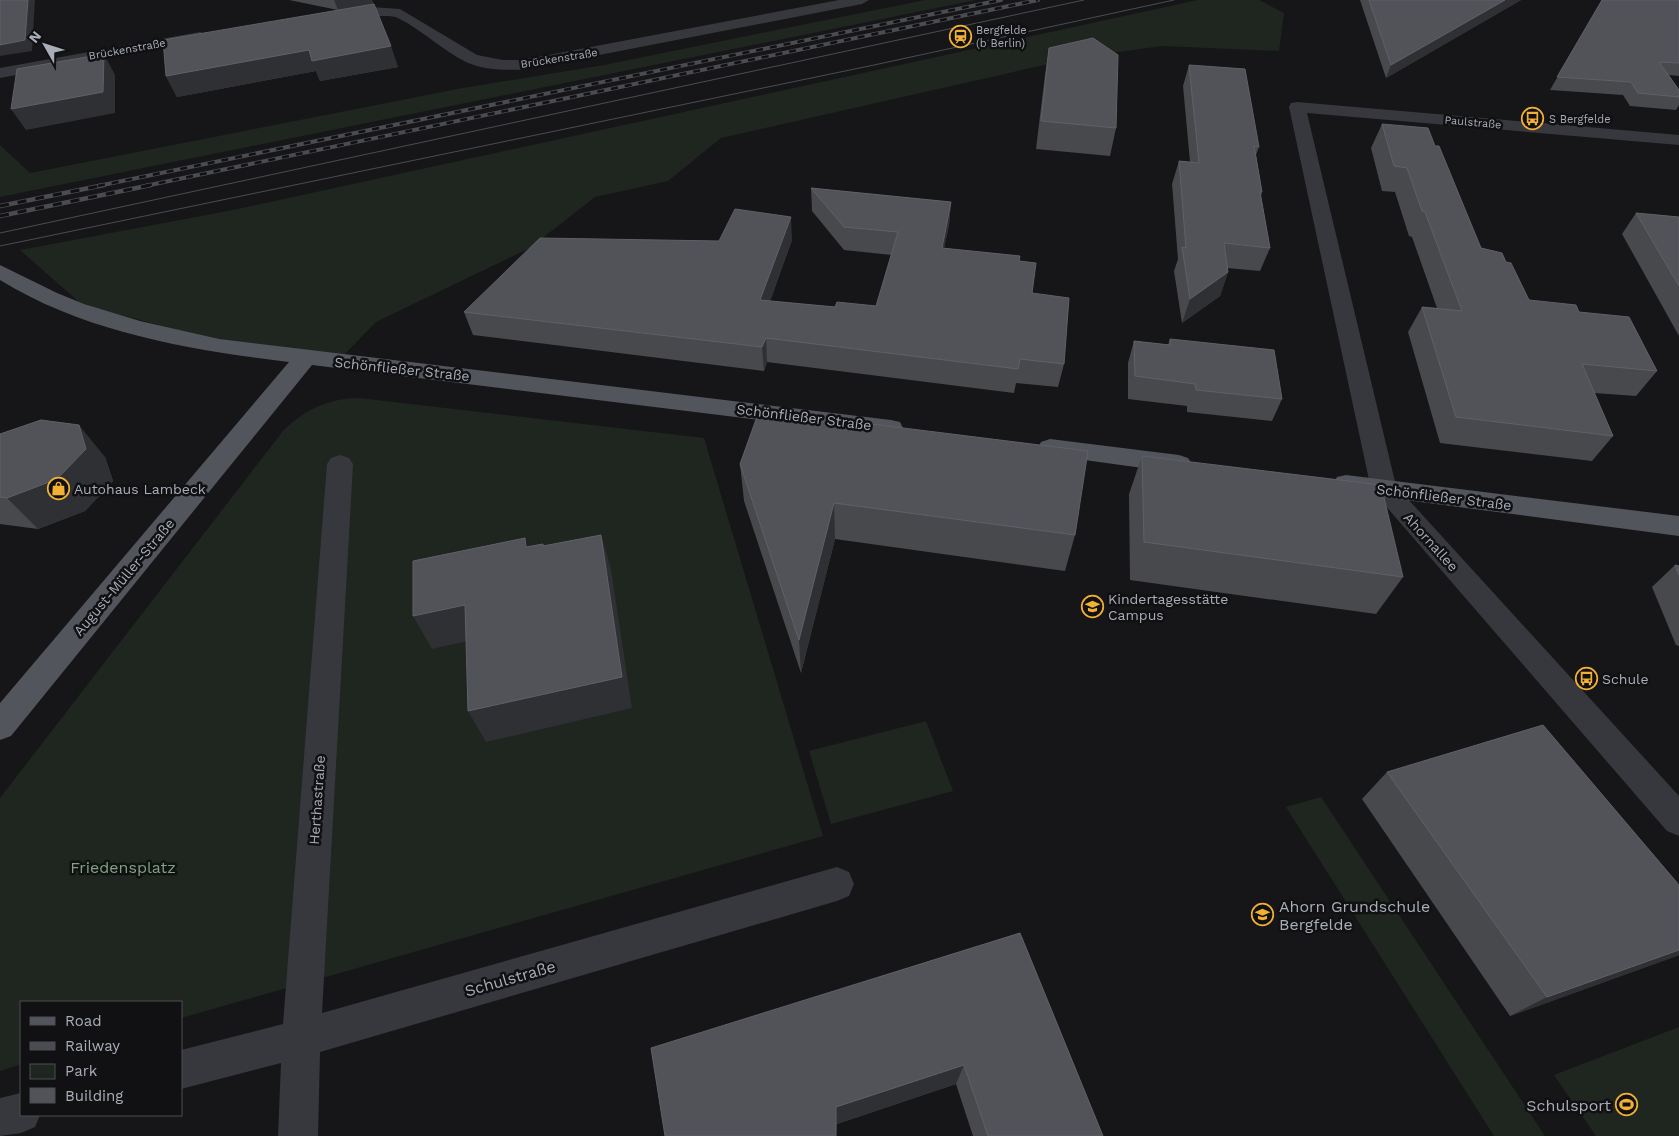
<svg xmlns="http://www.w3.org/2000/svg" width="1679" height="1136" font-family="'Work Sans',sans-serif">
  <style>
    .green { fill: #1e261f }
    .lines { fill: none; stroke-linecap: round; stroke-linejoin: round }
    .minor { fill: #37383d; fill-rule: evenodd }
    .major { fill: #53555c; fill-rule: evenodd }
    .tram { stroke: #4a4c52; stroke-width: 1 }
    .rail-far1-casing { stroke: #4a4c52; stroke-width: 4 }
    .rail-casing { stroke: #4a4c52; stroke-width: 4.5 }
    .rail-far1 { stroke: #111113; stroke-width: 2.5; stroke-dasharray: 7; stroke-linecap: butt }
    .rail { stroke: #111113; stroke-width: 3; stroke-dasharray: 9; stroke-linecap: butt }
    .wall { fill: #47494d }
    .shaded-wall { fill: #2f3033 }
    .building { fill: #525359; stroke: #5f6168 }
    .labels { text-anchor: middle; stroke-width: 5; stroke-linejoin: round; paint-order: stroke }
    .far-poi-label { font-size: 11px; fill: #a8adb8; stroke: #111113; text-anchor: start }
    .far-street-label { font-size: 11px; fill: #a8adb8; stroke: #111113 }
    .street-label { font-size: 14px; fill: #a8adb8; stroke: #111113 }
    .poi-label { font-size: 14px; fill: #a8adb8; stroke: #111113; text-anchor: start }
    .near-park-label { font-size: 16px; fill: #7fa381; stroke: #111113 }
    .near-poi-label { font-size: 16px; fill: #a8adb8; stroke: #111113; text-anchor: start }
    .near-street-label { font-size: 16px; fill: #a8adb8; stroke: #111113 }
  </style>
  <rect width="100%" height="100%" fill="#161618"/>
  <g class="green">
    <path d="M925 0H976L0 197V145L30 173 463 88 604 65Z"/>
    <path d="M1198 0H1259L1284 13 1279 51 1162 46 1075 58 721 138 668 181 595 197 530 248 376 322 342 357 208 338 98 309 79 302 20 250 233 210Z"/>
    <path d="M359 398 704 438 823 836 181 1018V1002H21V1064L0 1071V798L283 431C304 410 329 398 359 398Z"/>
    <path d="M926 721 953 791 831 824 809 751Z"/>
    <path d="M1321 797 1545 1136H1494L1286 807Z"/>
    <path d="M1679 1027V1136H1596L1554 1075Z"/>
  </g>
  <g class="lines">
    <g class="minor">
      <path d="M839 0H869L862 4 522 70C505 70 482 70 466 62 442 50 422 30 398 18 383 11 338 25 332 15L339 11 371 7 400 9 477 55 503 60H522Z"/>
      <path d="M200 32 205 34 208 37 205 40 0 78V68Z"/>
      <path d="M1297 102 1679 135V145L1307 113 1396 486 1679 796V836L1667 831 1371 489 1289 107 1291 103Z"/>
      <path d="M340 455 349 458 353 464 322 1013 837 867 849 872 854 884 849 896 837 901 320 1052 318 1136H278L281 1063 181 1089V1050L283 1024 327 464 331 458Z"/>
      <path d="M21 1093V1115H40L35 1127 21 1133 0 1136V1098Z"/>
    </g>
    <g class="major">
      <path d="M0 265 57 293 84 304 140 321 219 339 891 420 900 422 903 428 900 434 891 436 312 365 11 736 0 740V703L289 362C191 350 86 333 0 280Z"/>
      <path d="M1050 439 1179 455 1188 458 1192 464 1188 470 1179 473 1041 454 1038 448 1041 442Z"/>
      <path d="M1346 475 1679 516V536L1337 491 1333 484 1337 477Z"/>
    </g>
    <g class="tram">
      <path d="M0 233 1084 0"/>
      <path d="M0 246 874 65 1174 0"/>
    </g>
    <defs>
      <g id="rail-far1">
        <path d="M98 186 1001 0"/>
        <path d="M145 186 1038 0"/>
      </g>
      <g id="rail">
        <path d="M0 206 104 185"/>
        <path d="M0 216 151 185"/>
      </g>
    </defs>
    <use href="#rail-far1" class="rail-far1-casing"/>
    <use href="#rail" class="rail-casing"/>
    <use href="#rail-far1" class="rail-far1"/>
    <use href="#rail" class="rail"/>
  </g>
  <g class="wall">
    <path d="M289 0H372L398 67 320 81 316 71 177 97 166 76 352 8 338 10Z"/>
    <path d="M1360 0H1521L1386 78Z"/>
    <path d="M1602 0H1679V76L1669 75 1679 90V105L1676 110 1630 106 1623 95 1550 90Z"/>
    <path d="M1049 48 1116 128 1110 156 1036 149 1045 75Z"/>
    <path d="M1189 65 1259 147 1256 155 1262 192 1261 196 1270 248 1260 271 1227 268 1228 272 1220 296 1182 323 1174 271 1178 259 1172 184 1179 161 1190 162 1183 86Z"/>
    <path d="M1382 124 1435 146 1481 248 1506 262 1529 300 1579 312 1657 371 1636 396 1594 393 1613 436 1592 461 1440 443 1408 332 1422 307 1437 308 1412 237 1409 236 1395 192 1382 191 1371 148Z"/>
    <path d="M811 188 951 202 949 225 944 248 1019 261 1032 293 1064 364 1058 387 1016 383 1014 393 767 362 764 371 473 335 464 312 719 241 792 240 770 301 835 307 876 306 892 255 844 250 812 211Z"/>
    <path d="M1636 213 1679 217V336L1622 234Z"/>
    <path d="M1170 339 1282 399 1272 421 1187 412V406L1128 399V363L1134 341 1168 345Z"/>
    <path d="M0 434 105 457 113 481 85 511 38 529 0 524Z"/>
    <path d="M1142 456 1403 577 1376 614 1130 580 1129 494Z"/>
    <path d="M740 464 1075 535 1065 571 835 539 801 673 744 501Z"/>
    <path d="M1675 565 1679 566V646L1676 645 1652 587Z"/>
    <path d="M1387 772 1679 885V955L1510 1016 1362 799Z"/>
    <path d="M1020 933 1103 1136H973L956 1084 837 1124 665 1136Z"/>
  </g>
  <g class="shaded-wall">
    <path d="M28 0H35L32 51 0 56V45Z"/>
    <path d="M334 0H372L374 6 338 10Z"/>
    <path d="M1505 0H1521L1386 78 1391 65Z"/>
    <path d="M391 46 398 67 320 81 316 71 177 97 166 76 309 50Z"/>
    <path d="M104 54 115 75V113L26 130 11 109Z"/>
    <path d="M951 202 949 225 939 271 942 248Z"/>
    <path d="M791 217 792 240 762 324 760 300Z"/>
    <path d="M1228 272 1220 296 1182 323 1190 299Z"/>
    <path d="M766 338 767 362 764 371 762 347Z"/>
    <path d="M79 425 105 457 113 481 85 511 38 529 7 498Z"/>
    <path d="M834 503 835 539 801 673 799 640Z"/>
    <path d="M601 535 611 569 632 708 486 742 468 711Z"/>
    <path d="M465 605 481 638 432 649 413 616Z"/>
    <path d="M1679 950V955L1677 956 1510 1016 1547 997Z"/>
    <path d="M964 1065 956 1084 837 1124 836 1136V1107Z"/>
  </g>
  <g class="building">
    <path d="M0 0H28L25 40 0 45Z"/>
    <path d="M1369 0H1505L1391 65Z"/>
    <path d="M1602 0H1679V63L1659 62 1679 90V97L1638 93 1631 82 1557 77Z"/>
    <path d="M374 4 391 46 312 61 309 50 166 76 163 40Z"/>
    <path d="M1093 38 1118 55 1116 128 1041 121 1049 48Z"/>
    <path d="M104 54 103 92 11 109 17 69Z"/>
    <path d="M1189 65 1245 69 1259 147 1254 146 1262 192H1260L1270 248 1224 243 1228 272 1190 299 1182 247 1186 248 1179 161 1199 163Z"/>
    <path d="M1382 124 1428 128 1435 146H1439L1481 248 1502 253 1506 262 1511 263 1529 300 1576 305 1579 312 1629 317 1657 371 1582 364 1613 436 1456 417 1422 307 1462 311 1425 212 1422 211 1407 168 1394 166Z"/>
    <path d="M811 188 951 202 942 248 1020 256 1019 261 1036 263 1032 293 1069 298 1064 364 1020 359 1018 369 766 338 762 347 464 312 540 238 719 241 735 209 791 217 760 300 835 307 837 302 876 306 898 232 844 227Z"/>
    <path d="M1636 213 1679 217V286Z"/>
    <path d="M1170 339 1274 350 1282 399 1196 390 1195 384 1135 376 1134 341 1170 345Z"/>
    <path d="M758 414 854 426 855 422 1088 451 1075 535 834 503 799 640 740 464Z"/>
    <path d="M41 420 79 425 86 449 57 479 7 498 0 497V434Z"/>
    <path d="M1142 456 1381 485 1403 577 1144 542Z"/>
    <path d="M601 535 622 677 468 711 465 605 413 616V561L525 538 526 547 543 544V546Z"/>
    <path d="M1675 565 1679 566V575Z"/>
    <path d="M1543 725 1679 885V950L1547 997 1387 772Z"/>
    <path d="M1020 933 1103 1136H988L964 1065 836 1107V1136H665L651 1048Z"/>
  </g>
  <defs>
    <symbol id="station-ring" viewBox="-11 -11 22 22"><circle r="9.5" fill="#111113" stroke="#f2b134" stroke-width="1.5"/><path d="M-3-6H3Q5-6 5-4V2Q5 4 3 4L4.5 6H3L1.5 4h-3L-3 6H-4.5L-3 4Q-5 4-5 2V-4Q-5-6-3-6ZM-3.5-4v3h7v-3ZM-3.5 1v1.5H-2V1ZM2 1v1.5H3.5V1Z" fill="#f2b134"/></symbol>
    <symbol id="bus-ring" viewBox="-11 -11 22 22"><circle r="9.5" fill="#111113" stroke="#f2b134" stroke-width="1.5"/><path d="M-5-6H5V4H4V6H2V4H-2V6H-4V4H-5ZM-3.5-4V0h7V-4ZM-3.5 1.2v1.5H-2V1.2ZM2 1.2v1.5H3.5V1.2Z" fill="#f2b134"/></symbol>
    <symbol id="shop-ring" viewBox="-11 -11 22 22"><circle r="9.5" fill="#111113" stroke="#f2b134" stroke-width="1.5"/><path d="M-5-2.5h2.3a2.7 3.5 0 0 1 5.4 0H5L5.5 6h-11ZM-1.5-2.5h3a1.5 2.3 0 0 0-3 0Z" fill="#f2b134"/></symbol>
    <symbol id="school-ring" viewBox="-11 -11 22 22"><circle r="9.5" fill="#111113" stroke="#f2b134" stroke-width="1.5"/><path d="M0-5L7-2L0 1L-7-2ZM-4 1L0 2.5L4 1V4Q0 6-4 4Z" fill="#f2b134"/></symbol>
    <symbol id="stadium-ring" viewBox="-11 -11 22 22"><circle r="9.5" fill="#111113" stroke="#f2b134" stroke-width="1.5"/><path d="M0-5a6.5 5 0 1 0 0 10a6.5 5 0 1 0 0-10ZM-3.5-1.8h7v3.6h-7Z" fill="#f2b134"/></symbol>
  </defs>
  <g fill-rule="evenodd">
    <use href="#station-ring" x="948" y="24" width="25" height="25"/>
    <use href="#bus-ring" x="1520" y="106" width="25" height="25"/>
    <use href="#shop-ring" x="46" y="476" width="25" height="25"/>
    <use href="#school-ring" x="1080" y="594" width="25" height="25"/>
    <use href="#bus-ring" x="1574" y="666" width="25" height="25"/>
    <use href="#school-ring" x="1250" y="902" width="25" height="25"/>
    <use href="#stadium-ring" x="1614" y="1092" width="25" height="25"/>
  </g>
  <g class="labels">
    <g class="far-poi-label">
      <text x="976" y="34">Bergfelde<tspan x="976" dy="13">(b Berlin)</tspan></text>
      <text x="1549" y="123">S Bergfelde</text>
    </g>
    <g class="far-street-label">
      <text transform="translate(127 49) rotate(-10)" y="4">Brückenstraße</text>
      <text transform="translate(559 58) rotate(-9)" y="4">Brückenstraße</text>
      <text transform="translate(1473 122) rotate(5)" y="4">Paulstraße</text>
    </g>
    <g class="street-label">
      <text transform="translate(402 369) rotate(6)" y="5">Schönfließer Straße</text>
      <text transform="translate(804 417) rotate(7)" y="5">Schönfließer Straße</text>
      <text transform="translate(1444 497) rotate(7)" y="5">Schönfließer Straße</text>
      <text transform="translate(1431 542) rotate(48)" y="5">Ahornallee</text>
      <text transform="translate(124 577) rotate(-50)" y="5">August-Müller-Straße</text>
      <text transform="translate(317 800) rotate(-86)" y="5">Herthastraße</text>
    </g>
    <g class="poi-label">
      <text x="74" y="494">Autohaus Lambeck</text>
      <text x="1108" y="604">Kindertagesstätte<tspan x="1108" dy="16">Campus</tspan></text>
      <text x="1602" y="684">Schule</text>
    </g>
    <g class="near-park-label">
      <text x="123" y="873">Friedensplatz</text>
    </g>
    <g class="near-poi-label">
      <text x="1279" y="912">Ahorn Grundschule<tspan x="1279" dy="18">Bergfelde</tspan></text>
      <text x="1611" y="1111" text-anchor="end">Schulsport</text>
    </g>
    <g class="near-street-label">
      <text transform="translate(510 978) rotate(-16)" y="6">Schulstraße</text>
    </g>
  </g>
  <rect x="20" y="1001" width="162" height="115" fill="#111113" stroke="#4d4f55"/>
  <rect x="30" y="1017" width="25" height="8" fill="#53555c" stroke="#4d4f55"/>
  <text x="65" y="1026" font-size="15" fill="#a8adb8">Road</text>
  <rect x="30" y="1042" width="25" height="8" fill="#4a4c52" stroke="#4d4f55"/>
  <text x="65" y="1051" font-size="15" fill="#a8adb8">Railway</text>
  <rect x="30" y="1064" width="25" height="15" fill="#1e261f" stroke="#4d4f55"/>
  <text x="65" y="1076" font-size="15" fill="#a8adb8">Park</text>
  <rect x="30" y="1088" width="25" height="15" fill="#525359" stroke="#4d4f55"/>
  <text x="65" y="1101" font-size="15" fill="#a8adb8">Building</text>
  <g transform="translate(45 45) rotate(309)" stroke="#111113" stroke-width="4" paint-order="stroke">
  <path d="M0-4L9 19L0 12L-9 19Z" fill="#a8adb8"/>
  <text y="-8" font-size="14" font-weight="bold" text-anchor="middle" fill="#a8adb8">N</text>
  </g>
</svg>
